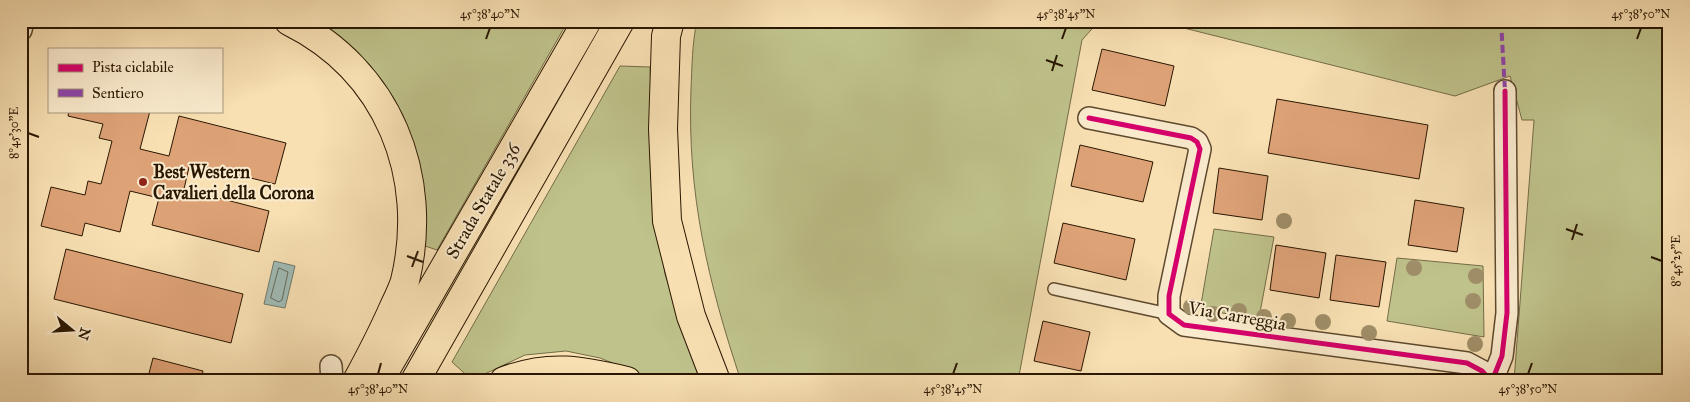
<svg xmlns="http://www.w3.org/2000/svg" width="1690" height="402" font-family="'IM FELL Great Primer',serif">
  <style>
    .green { fill: #bfc28b; stroke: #746c46 }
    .water { fill: #a0bbb5; stroke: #71796d }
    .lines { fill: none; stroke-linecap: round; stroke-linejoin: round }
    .shore { stroke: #65695b; stroke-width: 1 }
    .building { fill: #dea277; stroke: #2a1701 }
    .lane-casing { stroke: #5e492e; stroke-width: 14 }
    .street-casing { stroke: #5e492e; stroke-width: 24 }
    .highway-casing { stroke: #2a1701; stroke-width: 30 }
    .lane { stroke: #faebce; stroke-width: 11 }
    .street { stroke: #faebce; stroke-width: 21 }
    .highway { stroke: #f8e0b3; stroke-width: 28 }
    .quiet { stroke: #8e44ad; stroke-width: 4; stroke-dasharray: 8 4; stroke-linecap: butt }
    .cycleway-casing { stroke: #faebce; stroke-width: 8 }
    .cycleway { stroke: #d6006c; stroke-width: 5 }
    .tree { fill: #9f8e68 }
    .ticks { fill: none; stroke: #2a1701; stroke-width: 2 }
    .poi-dot { fill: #8f2418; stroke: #faebce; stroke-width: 2 }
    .labels { text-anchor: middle; stroke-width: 4; stroke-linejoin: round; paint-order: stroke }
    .poi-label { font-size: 18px; font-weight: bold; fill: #2a1701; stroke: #faebce; text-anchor: start }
    .street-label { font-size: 18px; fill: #2a1701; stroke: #faebce }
    .neatline { fill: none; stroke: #2a1701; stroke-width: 2 }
    .ticks-label { font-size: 12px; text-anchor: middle; fill: #2a1701 }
  </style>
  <rect width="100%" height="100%" fill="#f8e0b3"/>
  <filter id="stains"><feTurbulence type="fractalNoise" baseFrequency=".004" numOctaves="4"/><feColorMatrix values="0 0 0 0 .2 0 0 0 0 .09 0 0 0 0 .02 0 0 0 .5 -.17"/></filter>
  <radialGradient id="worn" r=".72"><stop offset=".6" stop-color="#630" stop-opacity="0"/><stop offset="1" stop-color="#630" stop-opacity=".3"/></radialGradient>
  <g class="green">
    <path d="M317 21H568L437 250 425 246C423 192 417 130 383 85 365 61 340 41 317 21Z"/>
    <path d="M697 21H1099L1082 40 1018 381H741C708 282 687 194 691 89 692 67 692 44 697 21Z"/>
    <path d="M1156 21H1669V381H1514L1534 120H1522L1510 76 1455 96Z"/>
    <path d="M620 66 650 67 655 198 665 274 700 381H662L647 377 600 358 566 351 525 355 472 380 452 362Z"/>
    <path d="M1214 229 1274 237 1259 318 1200 310Z"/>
    <path d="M1397 258 1483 266 1484 337 1387 321Z"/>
  </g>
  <path class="water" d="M274 261 295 266 285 308 264 304Z"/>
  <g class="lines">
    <path class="shore" d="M279 268 288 272 282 300 279 302 271 298Z"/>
  </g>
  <g class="building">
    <path d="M1102 49 1174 66 1165 106 1092 90Z"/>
    <path d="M1277 99 1428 125 1419 179 1268 153Z"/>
    <path d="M69 111H150L140 149 169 156 179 116 286 143 275 184 190 163 184 189 269 211 259 252 152 225 159 198 130 191 120 232 85 223 82 236 41 226 51 187 85 195 88 181 101 184 112 141 99 138 103 124 68 116Z"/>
    <path d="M1080 145 1153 162 1143 202 1071 186Z"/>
    <path d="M1219 168 1268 176 1262 220 1213 213Z"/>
    <path d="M1415 200 1464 208 1457 252 1408 245Z"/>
    <path d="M1063 223 1135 239 1126 280 1054 263Z"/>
    <path d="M1276 245 1326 253 1319 298 1270 290Z"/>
    <path d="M66 249 243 294 231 343 54 299Z"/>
    <path d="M1336 255 1386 262 1379 307 1330 300Z"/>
    <path d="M1043 321 1090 332 1081 371 1034 361Z"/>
    <path d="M153 358 203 371 201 381H147Z"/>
  </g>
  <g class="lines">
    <defs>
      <path id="lane" d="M1054 289 1169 314"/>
      <g id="street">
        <path d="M21 30 23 21"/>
        <path d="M1089 118 1191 138 1197 142 1200 149 1169 296V314L1184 325 1467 363 1482 371 1491 381"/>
        <path d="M331 366 332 381"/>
        <path d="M1492 381 1502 356 1507 313 1505 91"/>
      </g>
      <g id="highway">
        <path d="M289 21C389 71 430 176 405 281 402 291 397 300 393 309 382 334 370 357 357 381"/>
        <path d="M670 21 666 36 663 129 667 221 691 316 716 381"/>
        <path d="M379 381 587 21"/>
        <path d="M415 381 620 21"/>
        <path d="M504 381C549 364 581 370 627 381"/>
      </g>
    </defs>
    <use href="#lane" class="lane-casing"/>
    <use href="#street" class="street-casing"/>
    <use href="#highway" class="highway-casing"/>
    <use href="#lane" class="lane"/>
    <use href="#street" class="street"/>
    <use href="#highway" class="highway"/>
    <path class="quiet" d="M1501 21 1505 91"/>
    <defs>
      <g id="cycleway">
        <path d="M1089 118 1191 138 1197 142 1200 149 1169 296V314L1184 325 1467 363 1482 371 1491 381"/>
        <path d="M1492 381 1502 356 1507 313 1505 91"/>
      </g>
    </defs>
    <use href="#cycleway" class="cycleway-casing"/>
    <use href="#cycleway" class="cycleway"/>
  </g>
  <g class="tree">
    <circle cx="1284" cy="221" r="8"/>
    <circle cx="1414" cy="268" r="8"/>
    <circle cx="1476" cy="276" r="8"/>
    <circle cx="1473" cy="301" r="8"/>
    <circle cx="1191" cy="307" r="8"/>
    <circle cx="1239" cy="311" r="8"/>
    <circle cx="1213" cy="314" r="8"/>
    <circle cx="1264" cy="317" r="8"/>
    <circle cx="1288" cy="321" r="8"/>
    <circle cx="1323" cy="322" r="8"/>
    <circle cx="1369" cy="333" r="8"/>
    <circle cx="1475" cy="344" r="8"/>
  </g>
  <path class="ticks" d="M486 39 490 28M1062 39 1066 28M1637 39 1641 28M1046 60 1063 66M1052 71 1057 55M28 133 39 137M1566 229 1583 235M1572 240 1577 224M407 256 423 262M1651 257 1662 261M412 267 418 251M378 374 381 363M953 374 957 363M1528 374 1532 363"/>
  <circle class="poi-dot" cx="143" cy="182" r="5"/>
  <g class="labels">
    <g class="poi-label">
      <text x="153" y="178">Best Western<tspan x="153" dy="21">Cavalieri della Corona</tspan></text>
    </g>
    <g class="street-label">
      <text transform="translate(483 201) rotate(-60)" y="6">Strada Statale 336</text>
      <text transform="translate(1237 316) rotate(10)" y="6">Via Carreggia</text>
    </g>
  </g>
  <rect width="1690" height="402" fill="none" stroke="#f8e0b3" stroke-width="55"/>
  <rect x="48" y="48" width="175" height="65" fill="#faebce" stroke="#a7967c"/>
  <rect x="58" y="64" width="25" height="8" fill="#d6006c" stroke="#a7967c"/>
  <text x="92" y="72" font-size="15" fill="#2a1701">Pista ciclabile</text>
  <rect x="58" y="89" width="25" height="8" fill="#8e44ad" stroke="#a7967c"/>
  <text x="92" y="98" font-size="15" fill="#2a1701">Sentiero</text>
  <g transform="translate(72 330) rotate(108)" stroke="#faebce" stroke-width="4" paint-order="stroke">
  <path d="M0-4L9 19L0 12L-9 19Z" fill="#2a1701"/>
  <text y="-8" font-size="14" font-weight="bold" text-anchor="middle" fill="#2a1701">N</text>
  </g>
  <rect x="28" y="28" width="1634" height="346" class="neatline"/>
  <g class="ticks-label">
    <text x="490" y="18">45°38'40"N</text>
    <text x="1066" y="18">45°38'45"N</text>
    <text x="1641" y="18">45°38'50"N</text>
    <text transform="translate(14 133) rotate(-90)" y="4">8°45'30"E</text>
    <text transform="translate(1676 261) rotate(-90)" y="4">8°45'25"E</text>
    <text x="378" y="393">45°38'40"N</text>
    <text x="953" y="393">45°38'45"N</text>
    <text x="1528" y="393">45°38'50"N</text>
  </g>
  <rect width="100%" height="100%" filter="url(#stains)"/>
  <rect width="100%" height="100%" fill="url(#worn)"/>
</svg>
